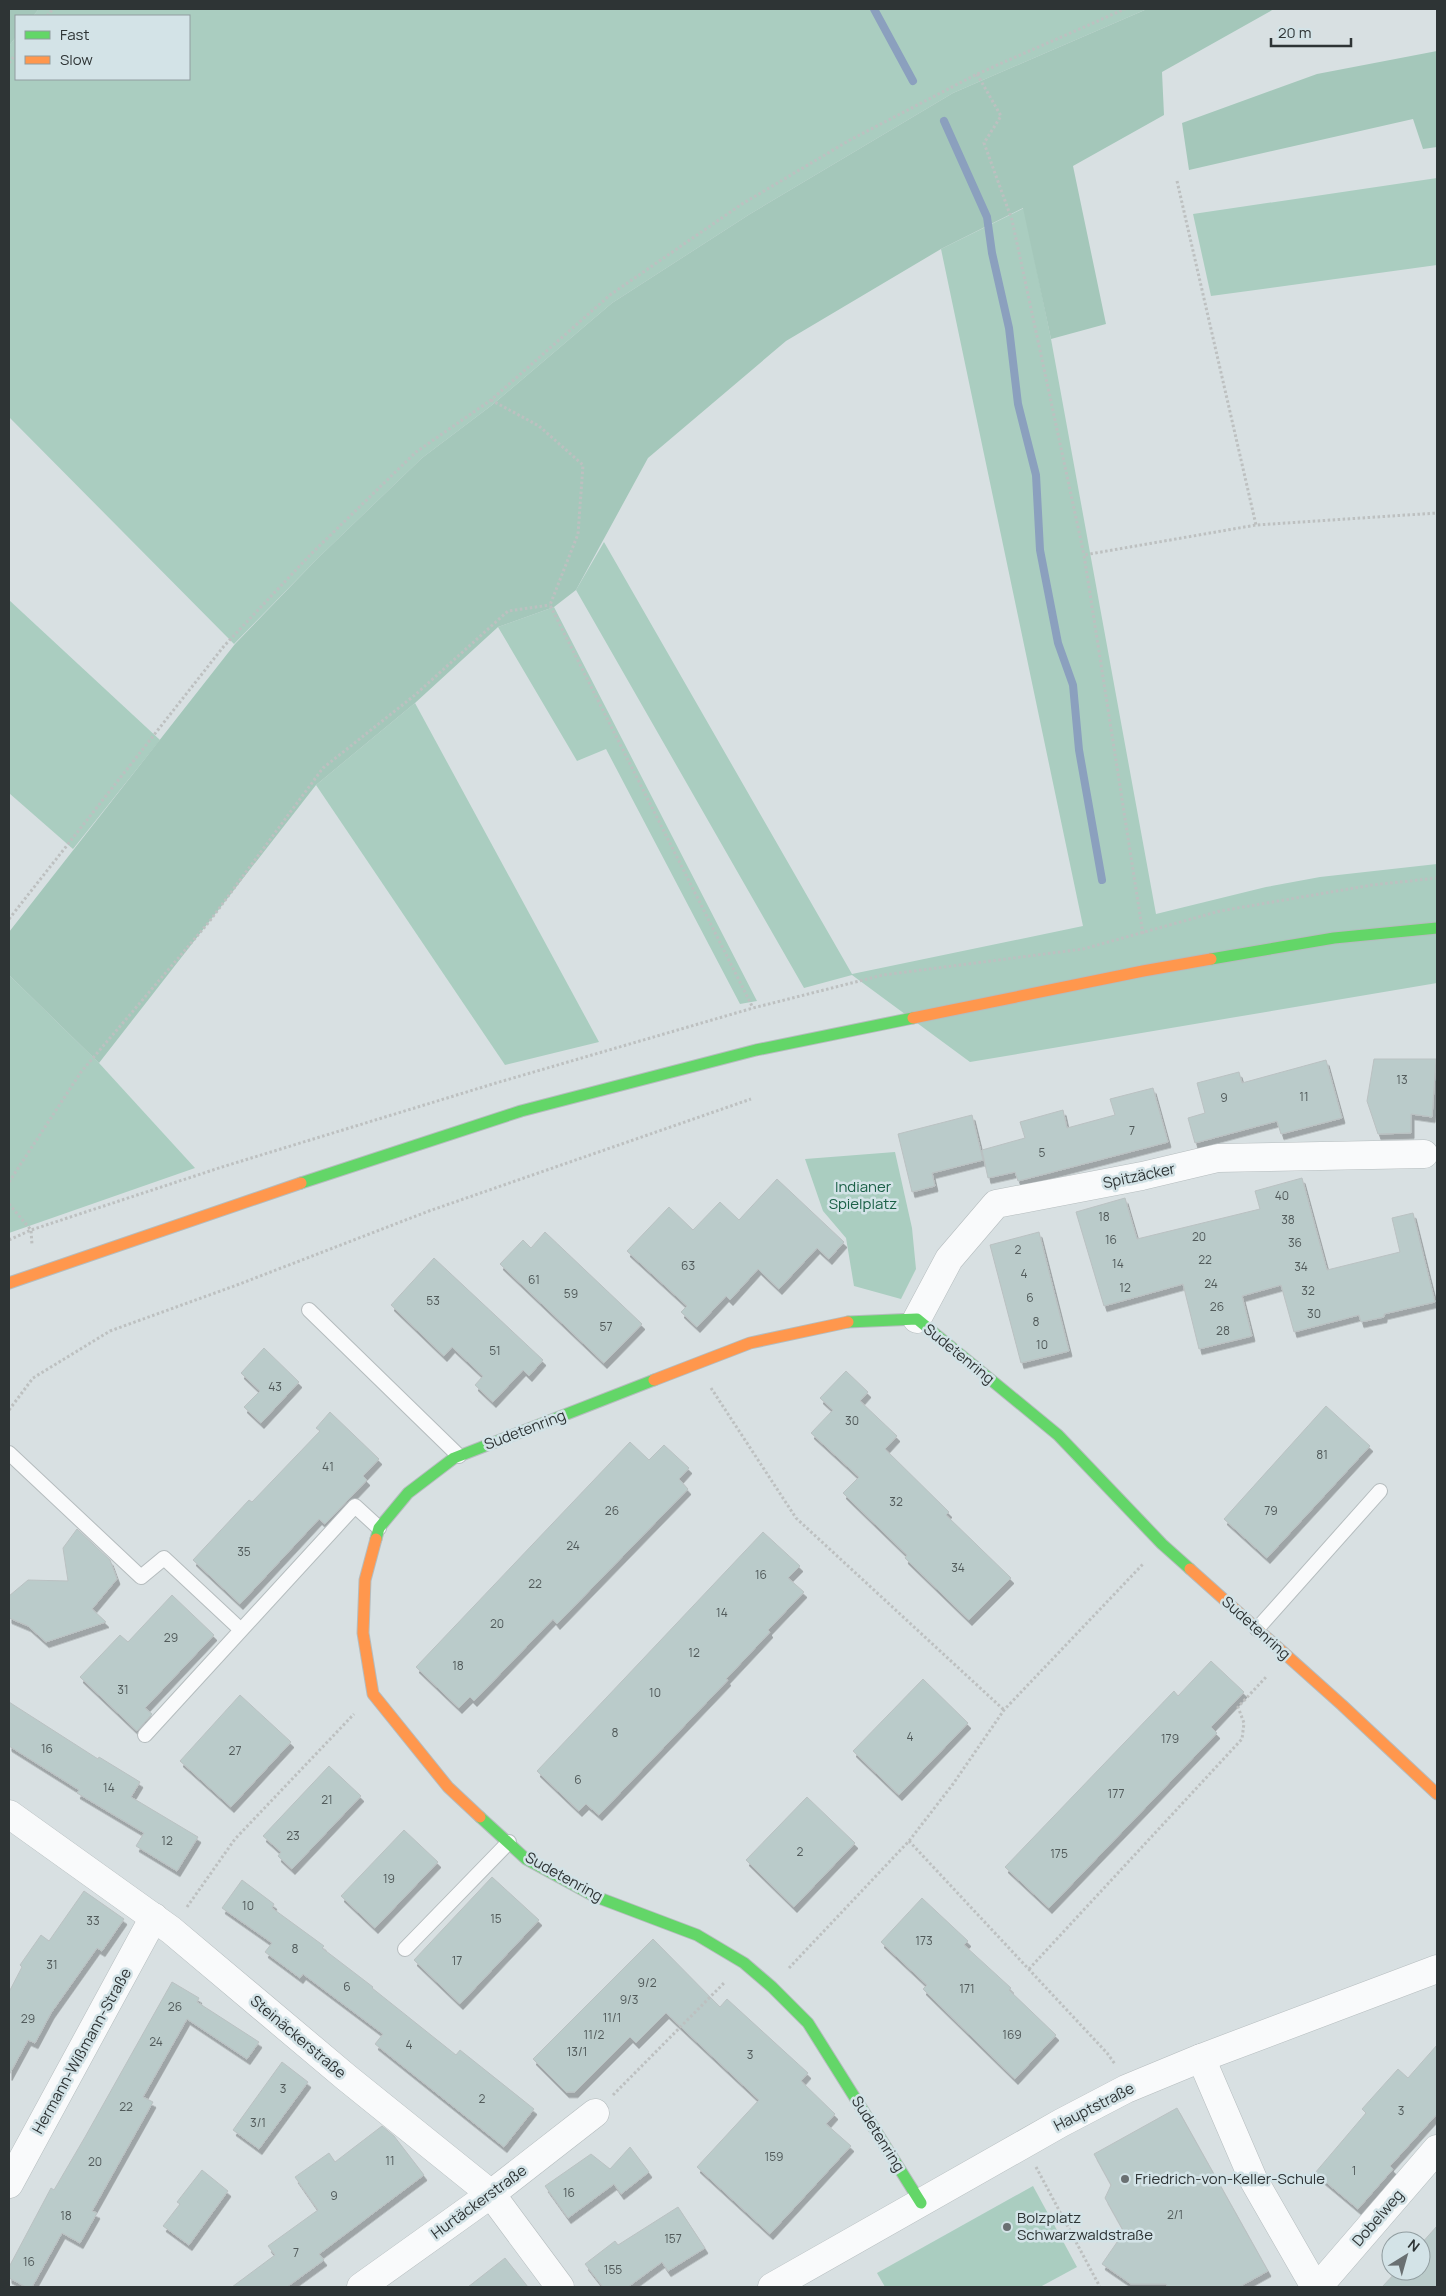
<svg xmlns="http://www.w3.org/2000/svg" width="1446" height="2296" font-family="Manrope,sans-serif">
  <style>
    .green { fill: #aacdc0 }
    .forest { fill: #a4c7ba }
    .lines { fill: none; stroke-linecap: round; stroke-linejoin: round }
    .stream { stroke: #8ba0be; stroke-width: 8 }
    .building { fill: #bacbca; stroke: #bac1c2; filter: url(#shadow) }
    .lane-casing { stroke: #b5bcbe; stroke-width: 16 }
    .street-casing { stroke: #b5bcbe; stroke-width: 29 }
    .fast-casing { stroke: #b5bcbe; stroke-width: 13 }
    .slow-casing { stroke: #b5bcbe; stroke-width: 13 }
    .path { stroke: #bdc0c0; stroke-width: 3; stroke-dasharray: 2.5 2.5; stroke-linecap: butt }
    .lane { stroke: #f9fafb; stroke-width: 14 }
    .street { stroke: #f9fafb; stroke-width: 28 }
    .fast { stroke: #63d668; stroke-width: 11 }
    .slow { stroke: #ff974d; stroke-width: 11 }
    .poi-dot { fill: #6a7072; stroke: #d3e3e7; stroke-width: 2 }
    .labels { text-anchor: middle; stroke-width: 5; stroke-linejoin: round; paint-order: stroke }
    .number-label { font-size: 12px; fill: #515a5a }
    .street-label { font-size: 15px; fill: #2e3435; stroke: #d3e3e7 }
    .park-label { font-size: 15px; fill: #1b6047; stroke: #d3e3e7 }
    .poi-label { font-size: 15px; fill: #2e3435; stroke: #d3e3e7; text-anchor: start }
  </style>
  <defs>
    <filter id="shadow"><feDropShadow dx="3" dy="5.5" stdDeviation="0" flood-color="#0004"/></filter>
  </defs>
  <rect width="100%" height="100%" fill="#d8e0e2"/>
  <g class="green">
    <path d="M39 9H1147L953 93 750 214 612 303 492 405 422 458 317 559 234 644 9 417V46L16 37V79H189V16H33Z"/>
    <path d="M1437 178V265L1211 296 1193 214Z"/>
    <path d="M1024 208 1051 339 1156 914 1266 887 1320 877 1437 864V983L970 1062 852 975 804 988 576 590 604 542 852 974 1083 926 941 249Z"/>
    <path d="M9 600 160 740 73 849 9 793Z"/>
    <path d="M554 607 757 1001 740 1004 606 749 577 761 498 627Z"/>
    <path d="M415 703 599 1042 505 1065 316 785Z"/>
    <path d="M9 975 99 1063 195 1168 9 1233Z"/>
    <path d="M895 1152 912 1228 916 1269 901 1299 854 1286 846 1238 823 1211 805 1159Z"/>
    <path d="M1033 2186 1077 2267 1040 2287H885L877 2273Z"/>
  </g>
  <g class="forest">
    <path d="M9 9H39L33 16H16V37L9 46Z"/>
    <path d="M1147 9H1274L1162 72 1164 115 1073 166 1106 324 1051 339 1023 208 941 249 786 341 648 458 576 590 554 607 498 627 415 703 316 785 99 1063 9 975V932L235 644 317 559 422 458 492 405 612 303 750 214 953 93Z"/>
    <path d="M1437 51V147L1423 149 1413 119 1189 170 1182 123 1317 74Z"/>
  </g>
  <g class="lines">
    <g class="stream">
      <path d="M874 9 913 81"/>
      <path d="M944 121 987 217 992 253 1009 328 1018 404 1036 475 1040 550 1058 643 1073 685 1079 750 1102 880"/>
    </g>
  </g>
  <g class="building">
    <path d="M1374 1059H1436L1432 1117 1411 1114V1133L1378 1134 1367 1101Z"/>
    <path d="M1326 1060 1342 1118 1281 1134 1277 1121 1195 1143 1188 1118 1205 1113 1197 1083 1239 1072 1242 1083Z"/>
    <path d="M1153 1088 1168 1142 1018 1181 1015 1172 988 1178 982 1150 1025 1138 1020 1122 1063 1110 1067 1128 1115 1115 1110 1099Z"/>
    <path d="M972 1115 983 1160 932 1173 935 1186 912 1192 898 1134Z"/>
    <path d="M1302 1178 1327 1270 1400 1252 1392 1218 1413 1213 1435 1302 1384 1314V1317L1361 1322 1359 1315 1294 1332 1281 1285 1242 1296 1252 1336 1199 1349 1183 1284 1104 1306 1076 1212 1125 1198 1137 1239 1260 1209 1255 1191Z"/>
    <path d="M777 1179 844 1242 829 1259 817 1248 779 1289 758 1269 730 1300 726 1296 697 1327 681 1312 687 1306 627 1251 669 1207 693 1230 720 1202 739 1220Z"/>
    <path d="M545 1232 642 1324 604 1363 500 1264 523 1240 531 1248Z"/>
    <path d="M1039 1232 1069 1351 1021 1363 990 1245Z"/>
    <path d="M434 1258 543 1360 529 1376 523 1370 493 1402 475 1385 483 1376 452 1347 444 1356 391 1305Z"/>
    <path d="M264 1348 299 1382 261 1423 244 1407 260 1391 241 1373Z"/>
    <path d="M846 1371 868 1392 860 1401 897 1436 885 1449 949 1512 946 1515 1011 1578 969 1620 905 1558 907 1555 843 1493 859 1477 811 1433 833 1410 820 1398Z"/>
    <path d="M1326 1406 1370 1446 1267 1558 1224 1519Z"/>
    <path d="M330 1412 379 1459 363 1476 367 1480 325 1524 319 1519 240 1604 193 1560 249 1500 252 1502 320 1431 316 1428Z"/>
    <path d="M630 1442 649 1460 664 1445 689 1468 679 1479 688 1489 557 1624 553 1619 474 1701 470 1697 459 1708 416 1667Z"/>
    <path d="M77 1529 110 1560 117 1579 92 1609 106 1622 46 1642 28 1626 9 1618V1596L28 1580 68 1581 63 1548Z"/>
    <path d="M763 1532 800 1566 788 1578 804 1592 768 1630 770 1632 726 1679 728 1680 599 1815 586 1804 579 1811 537 1771Z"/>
    <path d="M172 1595 214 1635 145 1708 152 1714 137 1731 80 1677 120 1635 128 1642Z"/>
    <path d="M1211 1661 1244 1692 1211 1727 1217 1733 1049 1908 1005 1867 1174 1691 1178 1696Z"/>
    <path d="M923 1679 968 1723 899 1795 853 1751Z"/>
    <path d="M240 1695 291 1742 231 1807 180 1761Z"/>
    <path d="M9 1702 98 1759 99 1757 140 1782 131 1797 198 1837 177 1871 136 1846 144 1833 77 1793 79 1790 9 1746Z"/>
    <path d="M329 1766 361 1796 292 1869 278 1856 281 1852 263 1836Z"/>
    <path d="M807 1797 855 1843 794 1907 746 1860Z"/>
    <path d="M404 1830 438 1862 375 1928 341 1896Z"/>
    <path d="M492 1877 539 1920 460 2004 414 1960Z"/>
    <path d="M242 1880 274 1904 272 1908 324 1946 322 1948 373 1987 372 1988 456 2055 460 2050 534 2109 504 2147 375 2044 383 2034 303 1974 300 1978 265 1952 272 1943 222 1908Z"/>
    <path d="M84 1891 124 1919 102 1951 97 1948 51 2013 35 2043 28 2040 9 2075V1992L22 1967 20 1965 41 1935 49 1941Z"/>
    <path d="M922 1898 968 1941 964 1945 1011 1988 1009 1990 1056 2035 1015 2079 923 1989 927 1985 881 1942Z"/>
    <path d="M653 1939 720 2007 727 1999 808 2073 801 2081 835 2114 826 2124 851 2146 770 2234 697 2167 759 2100 666 2013 636 2043 630 2037 575 2092H566L533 2059Z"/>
    <path d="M172 1982 199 1998 197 2002 259 2042 247 2059 187 2019 143 2097 153 2102 92 2211 97 2213 80 2243 62 2233 32 2287H26L9 2278V2267L51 2188 54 2190 85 2137Z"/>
    <path d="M1437 2045V2114L1390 2166 1393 2169 1358 2209 1315 2173 1366 2113 1362 2109 1398 2069 1408 2078Z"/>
    <path d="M282 2062 308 2082 259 2149 233 2130Z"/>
    <path d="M1177 2108 1268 2271 1239 2287H1168L1166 2284H1131L1102 2264 1124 2232 1105 2198 1111 2185 1094 2154Z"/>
    <path d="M382 2126 394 2136 424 2175 319 2254 324 2260 287 2287H232L275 2255 268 2246 318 2210 295 2177 329 2153 335 2162Z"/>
    <path d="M630 2147 649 2172 621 2194 614 2184 568 2218 545 2186 591 2154 610 2169Z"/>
    <path d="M202 2170 228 2191 189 2245 163 2226 180 2204 177 2202Z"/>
    <path d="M678 2207 705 2248 668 2271 662 2262 628 2287H603L585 2264 615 2241 618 2245Z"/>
    <path d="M1437 2226V2287H1382L1397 2271H1421V2244Z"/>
    <path d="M505 2258 528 2287H468Z"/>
  </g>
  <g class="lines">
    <defs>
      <g id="lane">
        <path d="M309 1310 459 1456"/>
        <path d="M9 1453 141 1577 164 1558 240 1629"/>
        <path d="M1257 1629 1380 1491"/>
        <path d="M145 1735 355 1506 379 1528"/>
        <path d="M405 1949 509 1842"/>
      </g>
      <g id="street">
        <path d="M917 1319 949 1259 996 1204 1142 1176 1218 1158 1424 1154"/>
        <path d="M9 1814 171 1930 347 2078 491 2194 560 2287"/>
        <path d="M1201 2058 1253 2179 1315 2287"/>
        <path d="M9 2184 154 1917"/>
        <path d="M361 2287 491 2194 595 2113"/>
        <path d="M772 2287 1061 2123 1126 2089 1201 2058 1437 1969"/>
        <path d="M1318 2287 1437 2149"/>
      </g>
      <g id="fast">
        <path d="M1211 959 1334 938 1437 928"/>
        <path d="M301 1183 521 1111 756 1050 913 1018"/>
        <path d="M848 1322 917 1319 1058 1435 1162 1544 1190 1569"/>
        <path d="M376 1539 379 1528 408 1493 454 1458 654 1380"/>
        <path d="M480 1817 526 1859 594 1896 697 1935 744 1963 772 1987 808 2023 921 2203"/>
      </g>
      <g id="slow">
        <path d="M913 1018 1143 971 1211 959"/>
        <path d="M9 1283 301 1183"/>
        <path d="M654 1380 750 1343 848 1322"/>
        <path d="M376 1539 365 1580 363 1633 373 1694 448 1787 480 1817"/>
        <path d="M1190 1569 1342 1705 1437 1794"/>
      </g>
    </defs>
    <use href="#lane" class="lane-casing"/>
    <use href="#street" class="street-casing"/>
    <use href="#fast" class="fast-casing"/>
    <use href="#slow" class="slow-casing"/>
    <g class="path">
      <path d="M47 16 53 9"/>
      <path d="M9 63 16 54"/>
      <path d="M977 74 1001 116 984 143 1012 220 1084 555"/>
      <path d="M1177 181 1256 525"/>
      <path d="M491 400 539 426 583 465 578 534 550 605 753 1008"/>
      <path d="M9 919 224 646 311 554 416 452 491 400 610 295 742 204 850 140 977 74 1125 9"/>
      <path d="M1143 934 1084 555 1256 525 1437 513"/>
      <path d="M9 1182 81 1072 209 922 323 768 415 695 508 611 550 605"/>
      <path d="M9 1204 31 1230 32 1245"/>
      <path d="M9 1240 31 1230 222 1167 496 1083 753 1008 883 975 1083 949 1220 911 1372 885 1437 878"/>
      <path d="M711 1388 796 1518 1004 1710"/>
      <path d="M9 1410 33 1378 110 1331 237 1285 429 1211 751 1099"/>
      <path d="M909 1841 1107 2053 1115 2064"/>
      <path d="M187 1907 235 1839 354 1714"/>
      <path d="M789 1968 909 1841 953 1784 1004 1710 1144 1563"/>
      <path d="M1029 1969 1242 1739 1244 1723 1238 1707 1267 1676"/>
      <path d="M613 2095 725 1982"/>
      <path d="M1036 2167 1100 2287"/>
    </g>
    <use href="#lane" class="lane"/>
    <use href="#street" class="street"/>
    <use href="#fast" class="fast"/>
    <use href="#slow" class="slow"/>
  </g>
  <g class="poi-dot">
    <circle cx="1125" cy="2179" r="5"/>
    <circle cx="1007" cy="2227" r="5"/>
  </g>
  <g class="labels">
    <g class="number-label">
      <text x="1402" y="1084">13</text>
      <text x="1304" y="1101">11</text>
      <text x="1224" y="1102">9</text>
      <text x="1132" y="1135">7</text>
      <text x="1042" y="1157">5</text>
      <text x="1282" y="1200">40</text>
      <text x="1104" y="1221">18</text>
      <text x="1288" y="1224">38</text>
      <text x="1199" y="1241">20</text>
      <text x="1111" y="1244">16</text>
      <text x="1295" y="1247">36</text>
      <text x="1018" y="1254">2</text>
      <text x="1205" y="1264">22</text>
      <text x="1118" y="1268">14</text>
      <text x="688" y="1270">63</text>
      <text x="1301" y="1271">34</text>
      <text x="1024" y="1278">4</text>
      <text x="534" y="1284">61</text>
      <text x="1211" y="1288">24</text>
      <text x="1125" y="1292">12</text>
      <text x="1308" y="1295">32</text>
      <text x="571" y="1298">59</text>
      <text x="1030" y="1302">6</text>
      <text x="433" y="1305">53</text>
      <text x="1217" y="1311">26</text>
      <text x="1314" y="1318">30</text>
      <text x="1036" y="1326">8</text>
      <text x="606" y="1331">57</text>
      <text x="1223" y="1335">28</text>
      <text x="1042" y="1349">10</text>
      <text x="495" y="1355">51</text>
      <text x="275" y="1391">43</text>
      <text x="852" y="1425">30</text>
      <text x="1322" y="1459">81</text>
      <text x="328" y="1471">41</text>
      <text x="896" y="1506">32</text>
      <text x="612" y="1515">26</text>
      <text x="1271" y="1515">79</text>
      <text x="573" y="1550">24</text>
      <text x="244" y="1556">35</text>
      <text x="958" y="1572">34</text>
      <text x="761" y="1579">16</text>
      <text x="535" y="1588">22</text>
      <text x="722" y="1617">14</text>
      <text x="497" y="1628">20</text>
      <text x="171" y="1642">29</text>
      <text x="694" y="1657">12</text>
      <text x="458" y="1670">18</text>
      <text x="123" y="1694">31</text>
      <text x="655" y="1697">10</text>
      <text x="615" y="1737">8</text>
      <text x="910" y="1741">4</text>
      <text x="1170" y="1743">179</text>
      <text x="47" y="1753">16</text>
      <text x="235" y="1755">27</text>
      <text x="578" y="1784">6</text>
      <text x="109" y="1792">14</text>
      <text x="1116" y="1798">177</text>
      <text x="327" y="1804">21</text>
      <text x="293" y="1840">23</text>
      <text x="167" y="1845">12</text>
      <text x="800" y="1856">2</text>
      <text x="1059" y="1858">175</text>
      <text x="389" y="1883">19</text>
      <text x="248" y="1910">10</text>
      <text x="496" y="1923">15</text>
      <text x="93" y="1925">33</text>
      <text x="924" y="1945">173</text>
      <text x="295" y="1953">8</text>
      <text x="457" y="1965">17</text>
      <text x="52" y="1969">31</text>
      <text x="647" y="1987">9/2</text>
      <text x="347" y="1991">6</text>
      <text x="967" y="1993">171</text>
      <text x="629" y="2004">9/3</text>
      <text x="175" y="2011">26</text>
      <text x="612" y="2022">11/1</text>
      <text x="28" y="2023">29</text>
      <text x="594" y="2039">11/2</text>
      <text x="1012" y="2039">169</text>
      <text x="156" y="2046">24</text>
      <text x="409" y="2049">4</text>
      <text x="577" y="2056">13/1</text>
      <text x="750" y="2059">3</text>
      <text x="283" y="2093">3</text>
      <text x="482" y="2103">2</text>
      <text x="126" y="2111">22</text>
      <text x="1401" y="2115">3</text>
      <text x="258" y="2127">3/1</text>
      <text x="774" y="2161">159</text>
      <text x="390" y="2165">11</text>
      <text x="95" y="2166">20</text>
      <text x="1354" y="2175">1</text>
      <text x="569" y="2197">16</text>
      <text x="334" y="2200">9</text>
      <text x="1175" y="2219">2/1</text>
      <text x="66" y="2220">18</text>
      <text x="673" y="2243">157</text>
      <text x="296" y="2257">7</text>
      <text x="29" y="2266">16</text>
      <text x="613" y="2274">155</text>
    </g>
    <g class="street-label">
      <text transform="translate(1139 1176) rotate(-12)" y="5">Spitzäcker</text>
      <text transform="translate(959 1354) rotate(39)" y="5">Sudetenring</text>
      <text transform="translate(525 1430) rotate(-21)" y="5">Sudetenring</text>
      <text transform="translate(1256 1628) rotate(42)" y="5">Sudetenring</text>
      <text transform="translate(564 1877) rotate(29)" y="5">Sudetenring</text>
      <text transform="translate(298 2037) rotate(40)" y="5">Steinäckerstraße</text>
      <text transform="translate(82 2051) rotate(-61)" y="5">Hermann-Wißmann-Straße</text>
      <text transform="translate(1094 2107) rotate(-27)" y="5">Hauptstraße</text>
      <text transform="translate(878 2134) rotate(58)" y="5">Sudetenring</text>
      <text transform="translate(479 2202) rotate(-36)" y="5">Hurtäckerstraße</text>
      <text transform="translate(1378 2218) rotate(-49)" y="5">Dobelweg</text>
    </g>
    <g class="park-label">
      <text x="863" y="1192">Indianer<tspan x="863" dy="17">Spielplatz</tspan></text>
    </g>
    <g class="poi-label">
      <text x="1135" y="2184">Friedrich-von-Keller-Schule</text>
      <text x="1017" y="2223">Bolzplatz<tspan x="1017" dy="17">Schwarzwaldstraße</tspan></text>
    </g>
  </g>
  <rect width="1446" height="2296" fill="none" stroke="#2e3435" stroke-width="20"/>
  <rect x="15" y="15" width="175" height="65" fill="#d3e3e7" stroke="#919da0"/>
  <rect x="25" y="31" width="25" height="8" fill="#63d668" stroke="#919da0"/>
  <text x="60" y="40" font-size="15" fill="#2e3435">Fast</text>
  <rect x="25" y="56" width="25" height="8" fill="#ff974d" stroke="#919da0"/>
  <text x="60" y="65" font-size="15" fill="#2e3435">Slow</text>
  <g transform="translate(1406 2256) rotate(37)"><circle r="24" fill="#d3e3e7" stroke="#919da0"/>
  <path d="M0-4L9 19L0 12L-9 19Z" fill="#6a7072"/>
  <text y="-8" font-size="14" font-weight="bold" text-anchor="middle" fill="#2e3435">N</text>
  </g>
  <path d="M1271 38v8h80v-8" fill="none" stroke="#2e3435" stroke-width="2.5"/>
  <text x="1278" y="38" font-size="15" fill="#2e3435" stroke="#d3e3e7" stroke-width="4" paint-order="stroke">20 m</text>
</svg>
